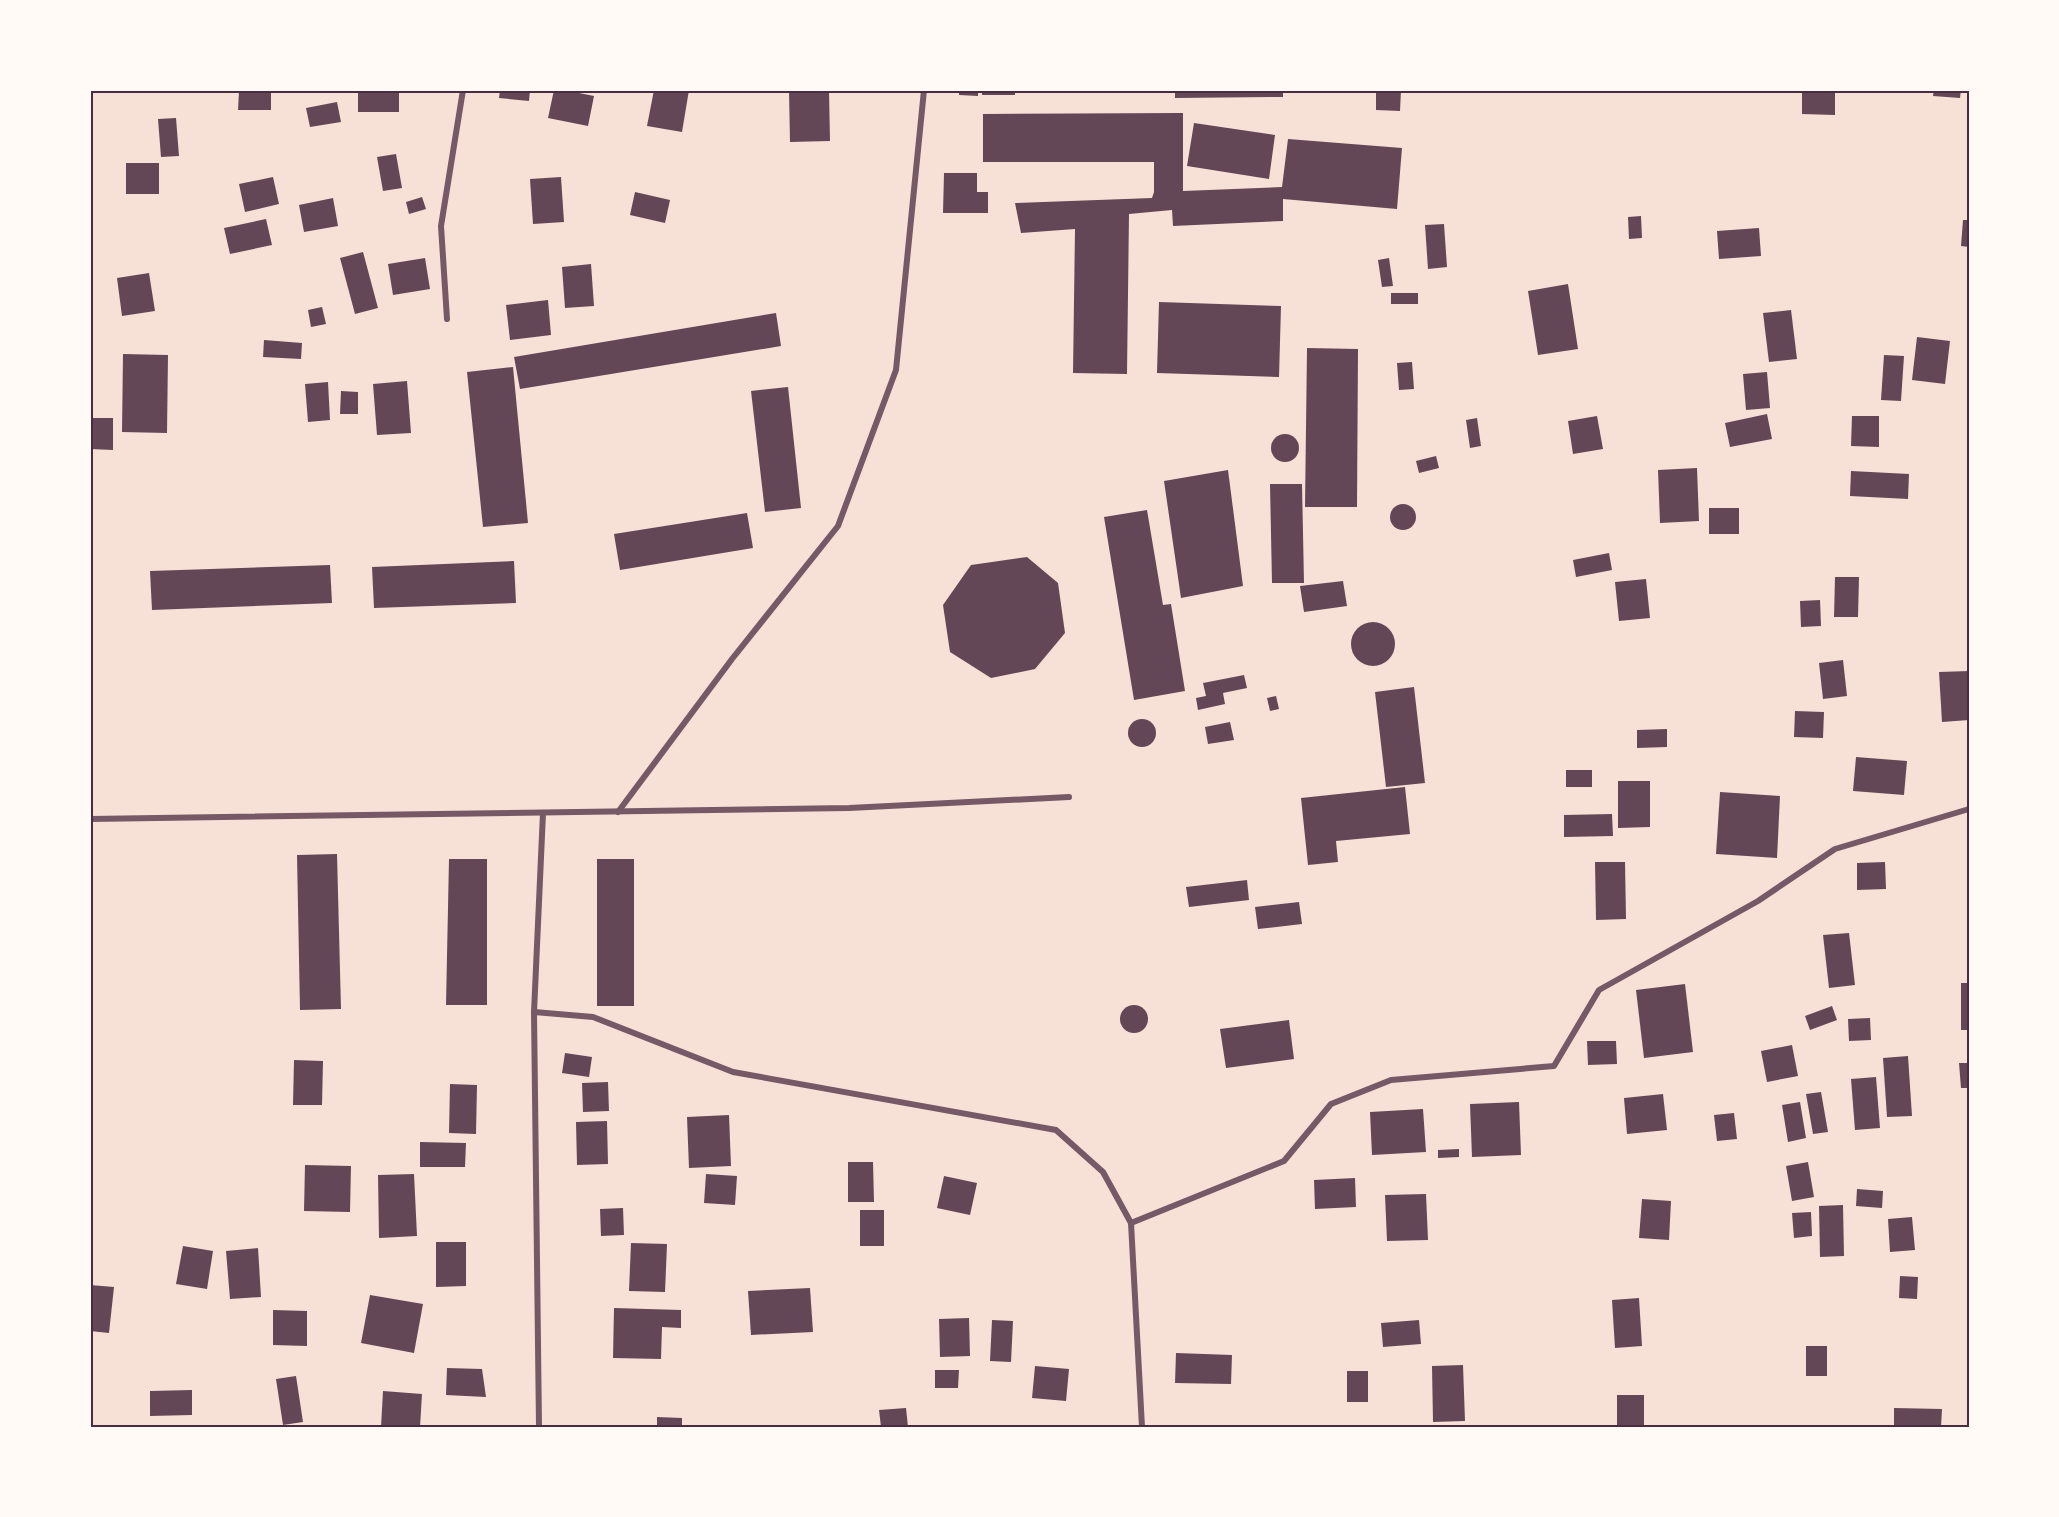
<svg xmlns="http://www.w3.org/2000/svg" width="2059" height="1517" font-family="'Golos Text',sans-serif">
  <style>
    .building { fill: #644757 }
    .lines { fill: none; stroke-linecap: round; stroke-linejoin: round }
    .minor { stroke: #755966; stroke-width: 6 }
    .neatline { fill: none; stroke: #4a2c40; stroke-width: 2 }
  </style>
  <rect width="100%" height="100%" fill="#f7e1d7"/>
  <g class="building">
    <rect x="358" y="90" width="41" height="22"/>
    <path d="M500 90H530L529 101 499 98Z"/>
    <path d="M554 90H564L594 96 588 126 548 118Z"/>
    <path d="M654 90H689L682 132 647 126Z"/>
    <path d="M829 90 830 141 790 142 789 91Z"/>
    <path d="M959 90H978V96L959 95Z"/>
    <rect x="982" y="90" width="33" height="5"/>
    <path d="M1175 90H1283V97L1175 98Z"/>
    <path d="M1376 90H1401L1400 111 1376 110Z"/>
    <path d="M1802 90H1835V115L1802 114Z"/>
    <path d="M1934 90H1961L1960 98 1933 96Z"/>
    <path d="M239 91H271V110H238Z"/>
    <path d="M337 102 341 122 310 127 306 108Z"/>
    <path d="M1183 113V191L1282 187 1288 139 1402 148 1397 209 1283 199V221L1173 226 1172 210 1129 214 1127 374 1073 373 1075 229 1021 233 1015 203 1152 198 1154 192V162H983V114Z"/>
    <path d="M176 118 179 156 161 157 158 119Z"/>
    <path d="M1194 123 1275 135 1269 179 1187 166Z"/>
    <path d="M396 154 402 188 383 191 377 157Z"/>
    <rect x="126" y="163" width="33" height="31"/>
    <path d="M944 173H977V192H988V213H943Z"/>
    <path d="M273 177 279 204 245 212 239 184Z"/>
    <path d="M561 177 564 222 533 224 530 179Z"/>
    <path d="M635 192 670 200 665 223 630 215Z"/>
    <path d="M422 197 426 209 409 214 406 202Z"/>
    <path d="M333 198 338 226 304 232 299 205Z"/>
    <path d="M1641 216 1642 238 1629 239 1628 217Z"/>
    <path d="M266 219 272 245 230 254 224 228Z"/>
    <path d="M1963 220H1969V247L1961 246Z"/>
    <path d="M1444 224 1447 267 1428 269 1425 225Z"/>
    <path d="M1759 228 1761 256 1719 259 1717 231Z"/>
    <path d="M363 252 378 308 355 314 340 258Z"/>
    <path d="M425 258 430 289 393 295 388 264Z"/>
    <path d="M1389 258 1393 286 1382 287 1378 260Z"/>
    <path d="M591 264 594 306 565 308 562 267Z"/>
    <path d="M149 273 155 311 122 316 117 278Z"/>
    <path d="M1568 284 1578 349 1538 355 1528 291Z"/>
    <rect x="1391" y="293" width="27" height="11"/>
    <path d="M548 300 551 335 510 340 506 305Z"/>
    <path d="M1159 302 1281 306 1279 377 1157 373Z"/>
    <path d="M322 307 326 324 311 327 308 310Z"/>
    <path d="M1791 310 1797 359 1769 362 1763 313Z"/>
    <path d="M776 313 781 346 520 389 514 357Z"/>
    <path d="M1917 337 1950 341 1945 384 1912 380Z"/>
    <path d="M264 340 302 343 301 359 263 357Z"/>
    <path d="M1307 348 1358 349 1357 507H1305Z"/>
    <path d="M123 354 168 355 167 433 122 432Z"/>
    <path d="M1884 355 1904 356 1901 401 1881 400Z"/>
    <path d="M1412 362 1414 389 1399 390 1397 363Z"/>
    <path d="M513 367 528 523 483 527 467 372Z"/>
    <path d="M1767 372 1770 408 1746 410 1743 374Z"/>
    <path d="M407 381 411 433 377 435 373 384Z"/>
    <path d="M328 382 330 420 308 422 305 384Z"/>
    <path d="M788 387 801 508 765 512 751 391Z"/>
    <path d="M341 391 358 392V414H340Z"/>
    <path d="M1767 414 1772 439 1730 447 1725 423Z"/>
    <path d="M1597 416 1603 449 1573 454 1568 421Z"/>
    <path d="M1852 416H1879V447L1851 446Z"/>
    <path d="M90 418H113V450L90 449Z"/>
    <path d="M1477 418 1481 446 1470 448 1466 420Z"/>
    <circle cx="1285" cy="448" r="14"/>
    <path d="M1436 456 1439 468 1419 473 1416 461Z"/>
    <path d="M1697 468 1699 521 1660 523 1658 470Z"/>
    <path d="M1228 470 1243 586 1181 598 1164 481Z"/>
    <path d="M1851 471 1909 474 1908 499 1850 496Z"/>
    <path d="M1270 484H1302L1304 583H1272Z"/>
    <circle cx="1403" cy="517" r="13"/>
    <rect x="1709" y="508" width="30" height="26"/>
    <path d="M1147 510 1163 605 1171 604 1185 691 1134 700 1104 517Z"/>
    <path d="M747 513 753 548 620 570 614 534Z"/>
    <path d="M1609 553 1612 570 1576 577 1573 560Z"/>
    <path d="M1027 557 1058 583 1065 633 1035 669 991 678 950 652 943 605 971 565Z"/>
    <path d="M514 561 516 603 374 608 372 567Z"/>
    <path d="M330 565 332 603 152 610 150 571Z"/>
    <path d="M1835 577H1859L1858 617H1834Z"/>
    <path d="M1646 579 1650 618 1619 621 1615 582Z"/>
    <path d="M1343 581 1347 606 1304 612 1300 586Z"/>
    <path d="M1820 600 1821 626 1801 627 1800 601Z"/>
    <circle cx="1373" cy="644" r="22"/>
    <path d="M1843 660 1847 696 1823 699 1819 663Z"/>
    <path d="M1969 671V720L1942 722 1939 672Z"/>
    <path d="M1244 675 1247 688 1223 693 1225 704 1198 710 1196 698 1206 696 1203 683Z"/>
    <path d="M1414 687 1425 783 1386 787 1375 692Z"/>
    <path d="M1276 696 1279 709 1270 711 1267 698Z"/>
    <path d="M1795 711 1824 712 1823 738 1794 737Z"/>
    <circle cx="1142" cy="733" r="14"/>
    <path d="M1230 722 1234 740 1208 744 1205 727Z"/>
    <path d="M1667 729V747L1637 748V730Z"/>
    <path d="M1856 757 1907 761 1904 795 1853 791Z"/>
    <rect x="1566" y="770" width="26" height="17"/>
    <path d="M1618 781H1650V827L1618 828Z"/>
    <path d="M1405 787 1410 834 1336 841 1338 862 1308 865 1301 798Z"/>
    <path d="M1720 792 1780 796 1777 858 1716 854Z"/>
    <path d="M1612 814 1613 836 1564 837V815Z"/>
    <path d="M337 854 341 1009 300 1010 297 855Z"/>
    <path d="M449 859H487V1005H446Z"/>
    <rect x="597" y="859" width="37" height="147"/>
    <path d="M1595 862H1625L1626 919 1596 920Z"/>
    <path d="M1885 862 1886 889 1857 890V863Z"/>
    <path d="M1247 880 1249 900 1189 907 1186 887Z"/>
    <path d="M1299 902 1302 924 1258 929 1255 907Z"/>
    <path d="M1849 933 1855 985 1829 988 1823 935Z"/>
    <rect x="1961" y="983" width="8" height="47"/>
    <path d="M1685 984 1693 1052 1644 1058 1636 990Z"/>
    <circle cx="1134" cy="1019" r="14"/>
    <path d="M1832 1006 1837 1020 1810 1030 1805 1016Z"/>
    <path d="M1870 1018 1871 1040 1849 1041 1848 1019Z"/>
    <path d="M1289 1020 1294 1059 1226 1068 1220 1029Z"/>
    <path d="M1587 1041H1616L1617 1064 1588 1065Z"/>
    <path d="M1792 1045 1798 1076 1767 1082 1761 1051Z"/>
    <path d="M565 1053 592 1057 589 1077 562 1073Z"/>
    <path d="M1908 1056 1912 1116 1887 1117 1883 1058Z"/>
    <path d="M294 1060 323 1061 322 1105H293Z"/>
    <path d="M1959 1063H1969V1088H1961Z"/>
    <path d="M1876 1077 1880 1128 1855 1130 1851 1079Z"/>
    <path d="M608 1082 609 1111 583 1112 582 1083Z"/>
    <path d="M450 1084 477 1085 476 1134 449 1133Z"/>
    <path d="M1821 1092 1828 1132 1813 1134 1806 1094Z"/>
    <path d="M1663 1094 1667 1130 1627 1134 1624 1098Z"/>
    <path d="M1519 1102 1521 1155 1472 1157 1470 1104Z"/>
    <path d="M1800 1102 1806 1138 1788 1142 1782 1105Z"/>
    <path d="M1423 1109 1426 1152 1372 1155 1370 1112Z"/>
    <path d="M1734 1113 1737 1139 1717 1141 1714 1115Z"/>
    <path d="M729 1115 731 1166 689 1168 687 1117Z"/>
    <path d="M607 1121 608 1164 577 1165 576 1122Z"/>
    <path d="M420 1142 466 1143 465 1167H420Z"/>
    <path d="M1459 1149V1157L1438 1158V1150Z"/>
    <path d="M848 1162H873L874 1202H848Z"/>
    <path d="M1808 1162 1814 1197 1792 1201 1786 1166Z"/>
    <path d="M305 1165 351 1166 350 1212 304 1211Z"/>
    <path d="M414 1174 417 1236 379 1238 378 1175Z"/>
    <path d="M706 1174 737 1176 735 1205 704 1203Z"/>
    <path d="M944 1176 977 1183 970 1215 937 1208Z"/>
    <path d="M1355 1178 1356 1207 1315 1209 1314 1180Z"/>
    <path d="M1857 1189 1883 1191 1882 1208 1856 1206Z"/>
    <path d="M1426 1194 1428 1240 1387 1241 1385 1195Z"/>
    <path d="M1642 1199 1671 1201 1669 1240 1639 1238Z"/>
    <path d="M1843 1205 1844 1256 1820 1257 1819 1206Z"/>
    <path d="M623 1208 624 1235 601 1236 600 1209Z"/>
    <rect x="860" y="1210" width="24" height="36"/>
    <path d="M1811 1212 1812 1236 1794 1238 1792 1213Z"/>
    <path d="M1912 1217 1915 1250 1890 1252 1888 1219Z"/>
    <path d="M436 1242H466V1286L436 1287Z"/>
    <path d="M631 1243 667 1244 665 1292 629 1291Z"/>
    <path d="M183 1246 213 1251 207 1289 176 1284Z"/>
    <path d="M258 1248 261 1297 230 1299 226 1251Z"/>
    <path d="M1900 1276 1918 1277 1917 1299 1899 1298Z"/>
    <path d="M90 1285 114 1287 109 1333 90 1331Z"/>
    <path d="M810 1288 813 1332 751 1335 748 1291Z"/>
    <path d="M370 1295 423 1304 414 1353 361 1343Z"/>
    <path d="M1639 1298 1642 1346 1615 1348 1612 1300Z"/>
    <path d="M614 1308 681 1310V1328L662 1327 661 1359 613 1358Z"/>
    <path d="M273 1310 307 1311V1346L273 1345Z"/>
    <path d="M969 1318 970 1356 940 1357 939 1319Z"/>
    <path d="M992 1320 1013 1321 1011 1362 990 1361Z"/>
    <path d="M1419 1320 1421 1344 1383 1347 1381 1323Z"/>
    <rect x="1806" y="1346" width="21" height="30"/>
    <path d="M1176 1353 1232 1355 1231 1384 1175 1383Z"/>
    <path d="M1463 1365 1465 1421 1433 1422 1432 1366Z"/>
    <path d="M1035 1366 1069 1369 1066 1401 1032 1398Z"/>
    <path d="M447 1368 482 1369 486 1397 446 1395Z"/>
    <path d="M935 1370H959L958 1388H935Z"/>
    <rect x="1347" y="1371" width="21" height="31"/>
    <path d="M296 1376 303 1422 283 1425 276 1379Z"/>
    <rect x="90" y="1384" width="3" height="40"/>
    <path d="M192 1390V1415L150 1416V1391Z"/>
    <path d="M383 1391 422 1394 420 1427H381Z"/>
    <rect x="1617" y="1395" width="27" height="32"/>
    <path d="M906 1408 908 1427H881L879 1410Z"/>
    <path d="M1894 1408 1942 1409 1941 1427H1894Z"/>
    <path d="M657 1417 682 1418V1427H657Z"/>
  </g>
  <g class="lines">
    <g class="minor">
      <path d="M447 319 441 226 463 90"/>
      <path d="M618 812 732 659 838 526 896 370 924 90"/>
      <path d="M90 819 849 808 1069 797"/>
      <path d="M534 1012 593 1017 733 1072 1056 1130 1103 1172 1131 1223 1142 1427"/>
      <path d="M1131 1223 1284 1161 1331 1104 1391 1080 1554 1066 1599 990 1758 901 1835 849 1969 809"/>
      <path d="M539 1427 534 1012 543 813"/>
    </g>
  </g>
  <rect width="2059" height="1517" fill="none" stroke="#fffaf5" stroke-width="183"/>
  <rect x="92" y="92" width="1876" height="1334" class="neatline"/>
</svg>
